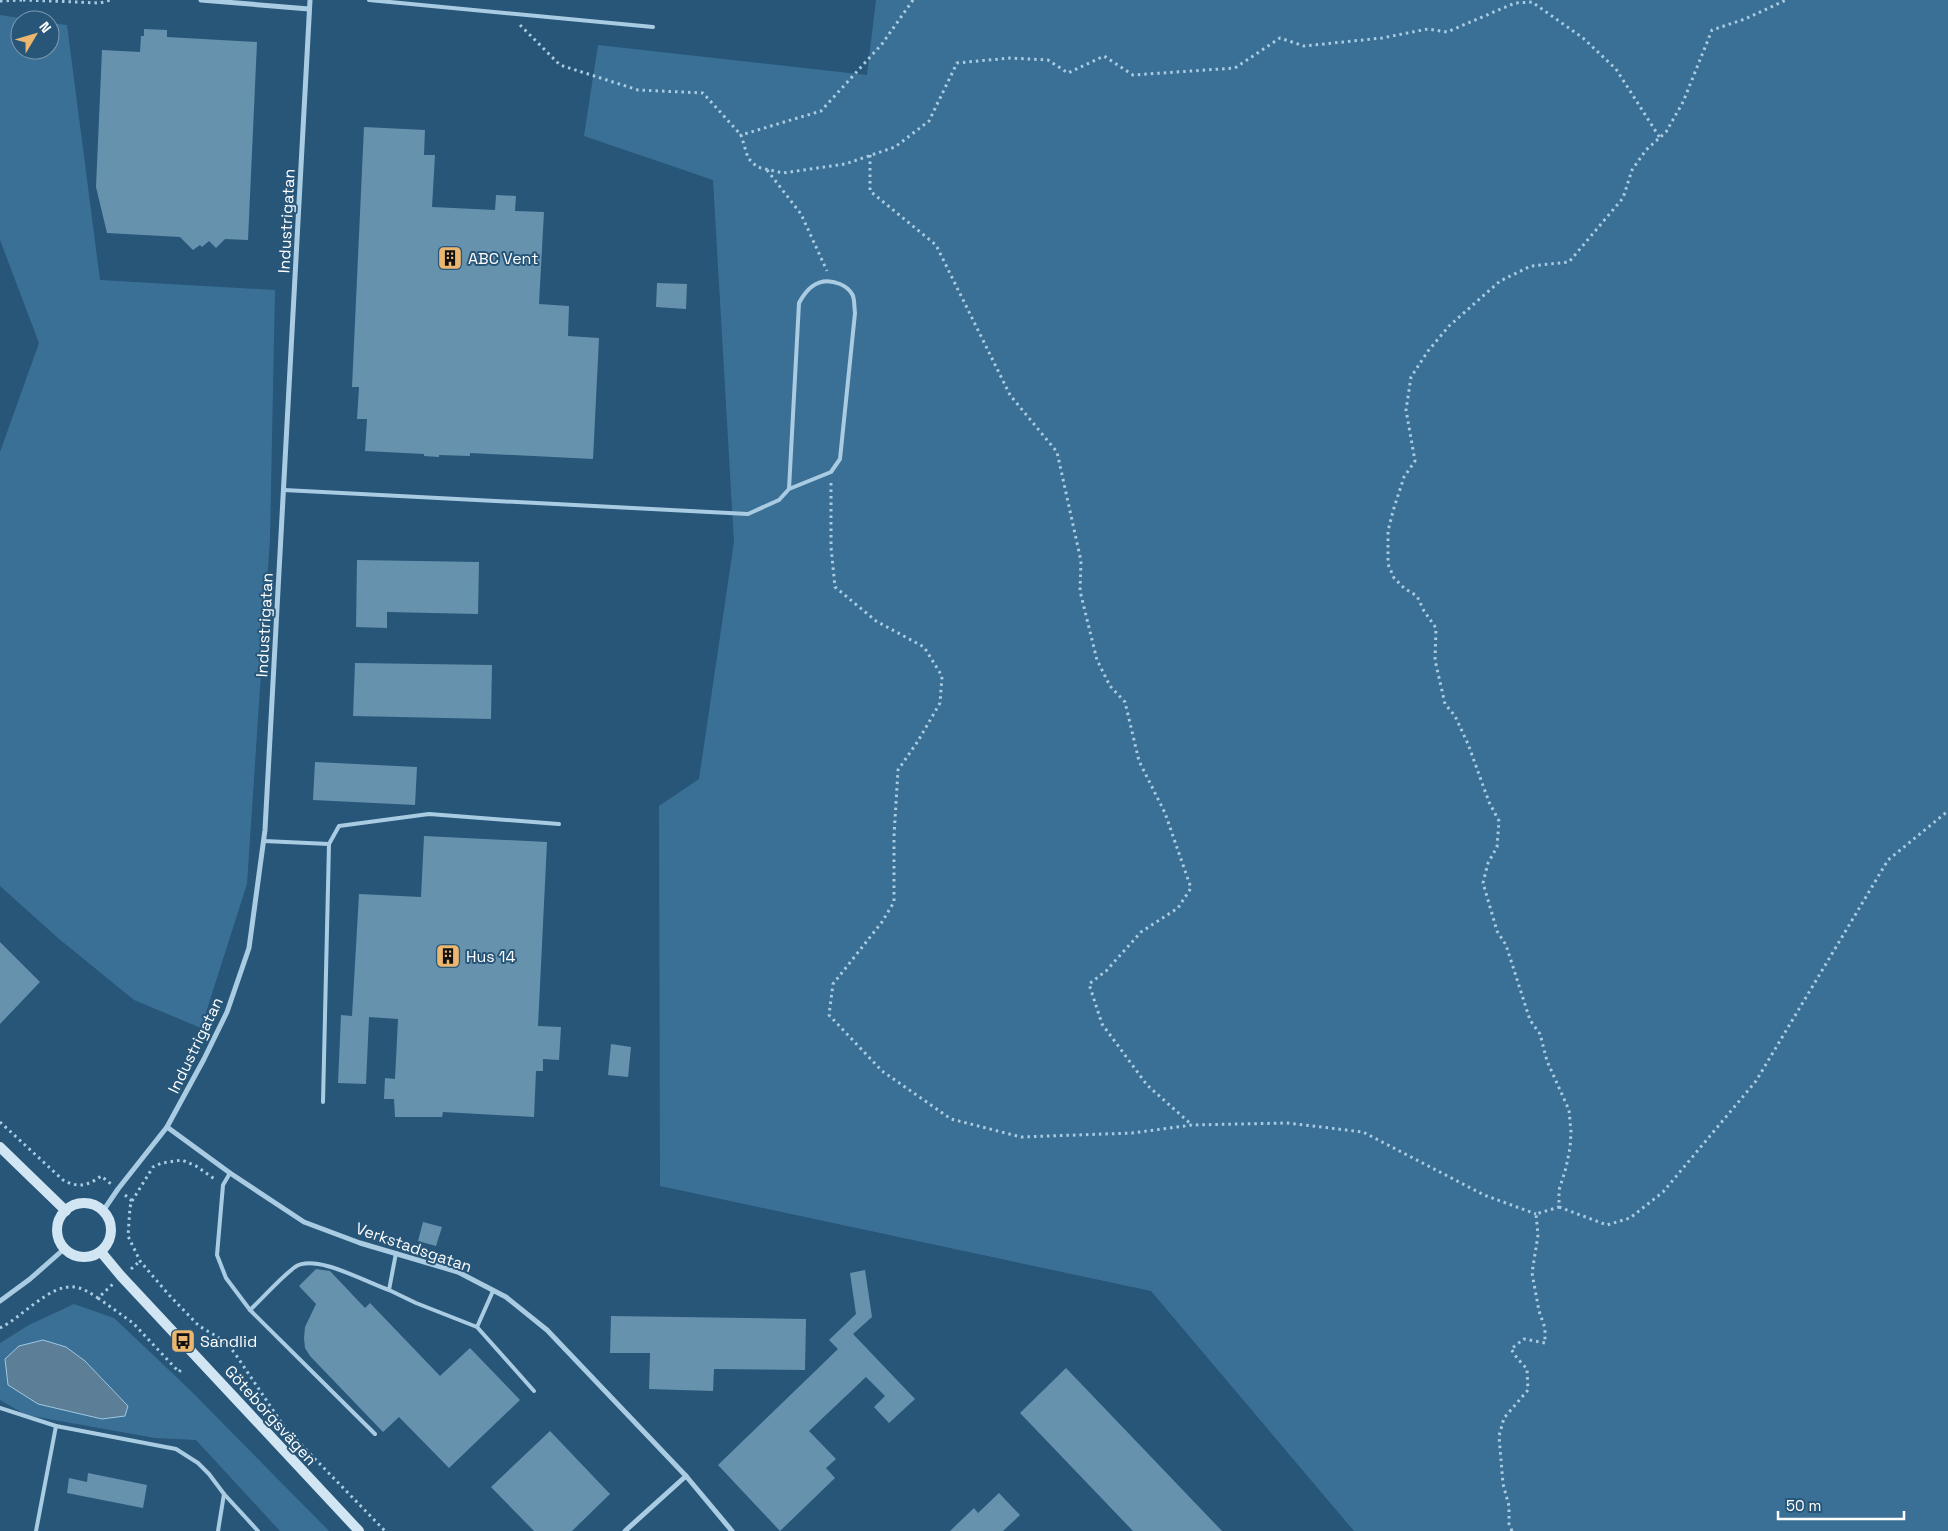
<svg xmlns="http://www.w3.org/2000/svg" width="1948" height="1531" font-family="'Space Grotesk',sans-serif">
  <style>
    .green { fill: #3b7096; fill-rule: evenodd }
    .water { fill: #5c7f97; stroke: #9ec8e3 }
    .building { fill: #6792ae }
    .lines { fill: none; stroke-linecap: round; stroke-linejoin: round }
    .path { stroke: #a9cce3; stroke-width: 3; stroke-dasharray: 2.5 4; stroke-linecap: butt }
    .lane { stroke: #a9cce3; stroke-width: 4 }
    .street { stroke: #a9cce3; stroke-width: 5 }
    .secondary { stroke: #d2e5f3; stroke-width: 10 }
    .labels { text-anchor: middle; stroke-width: 4; stroke-linejoin: round; paint-order: stroke }
    .street-label { font-size: 16px; fill: #fff; stroke: #275679 }
    .poi-label { font-size: 16px; fill: #fff; stroke: #275679; text-anchor: start }
  </style>
  <rect width="100%" height="100%" fill="#275679"/>
  <g class="green">
    <path d="M876 0H1948V1531H1354L1151 1291 660 1186 659 806 699 779 734 542 713 180 584 136 598 45 867 75Z"/>
    <path d="M0 15 32 20H20V50H50V23L67 25 100 280 275 290 270 538 247 884 201 1028 134 1000 58 938 0 886V452L39 343 0 240Z"/>
    <path d="M74 1304 114 1318 190 1390 329 1531H280L196 1440 155 1438 26 1415 0 1400V1343L29 1325ZM85 1361 128 1406 125 1416Z"/>
  </g>
  <path class="water" d="M43 1340 66 1347 85 1361 128 1406 125 1416 102 1419 38 1404 8 1385 5 1359 19 1346Z"/>
  <g class="building">
    <path d="M144 29 167 30V37L257 42 248 240 225 239 216 248 209 241 202 247 200 245 193 250 180 237 107 233 96 187 102 50 140 52 141 36H144Z"/>
    <path d="M364 127 425 130 424 155H435L432 207 495 210 496 195 516 196 515 211 544 212 539 304 569 306 568 336 599 338 593 459 470 453V456L439 455V457L424 456V454L365 451 367 419H357L359 387H352Z"/>
    <path d="M657 283 687 284 686 309 656 307Z"/>
    <path d="M357 560 479 562 478 614 387 612V628L356 627Z"/>
    <path d="M355 663 492 665 491 719 353 716Z"/>
    <path d="M315 762 417 767 415 805 313 800Z"/>
    <path d="M424 836 547 842 538 1026 561 1027 559 1060 543 1059V1071H536L534 1117 443 1112 442 1117H395L394 1099H384L385 1078 395 1079 398 1019 369 1017 366 1084 338 1083 341 1015 352 1016 359 894 421 897Z"/>
    <path d="M0 942 40 982 0 1024Z"/>
    <path d="M611 1044 631 1047 628 1077 608 1075Z"/>
    <path d="M423 1222 442 1227 436 1246 418 1241Z"/>
    <path d="M316 1269 330 1271 365 1308 370 1303 440 1376 470 1348 520 1400 449 1468 399 1417 383 1432 310 1356 305 1348 304 1338 305 1327 316 1304 299 1286Z"/>
    <path d="M865 1270 872 1317 853 1334 915 1399 889 1423 874 1407 885 1396 866 1377 809 1431 836 1459 826 1468 835 1478 780 1531 718 1465 838 1349 829 1340 856 1314 850 1273Z"/>
    <path d="M611 1316 806 1319 805 1370 714 1369 713 1391 649 1389 650 1353H610Z"/>
    <path d="M1066 1368 1222 1531H1133L1020 1413Z"/>
    <path d="M550 1431 610 1494 572 1531H534L491 1487Z"/>
    <path d="M88 1473 147 1485 143 1508 67 1493 69 1478 87 1482Z"/>
    <path d="M999 1493 1020 1515 1003 1531H950L974 1508 978 1513Z"/>
  </g>
  <g class="lines">
    <g class="path">
      <path d="M23 0 100 3 111 0"/>
      <path d="M913 0 882 44 821 111 741 135 748 158 757 167 783 173 845 164 895 147 929 121 957 63 1010 58 1048 60 1068 73 1104 56 1133 75 1235 68 1280 38 1304 46 1382 38 1428 29 1447 32 1515 3 1532 2 1583 38 1616 69 1660 138"/>
      <path d="M0 1 23 0"/>
      <path d="M520 25 560 65 638 90 703 93 741 135"/>
      <path d="M870 155V191L936 245 1010 395 1057 452 1081 561 1080 591 1097 660 1110 686 1125 702 1139 761 1165 813 1191 888 1178 908 1141 932 1106 971 1089 984 1102 1024 1147 1085 1192 1125"/>
      <path d="M767 170 801 214 827 271"/>
      <path d="M831 483V547L835 587 876 621 924 647 942 676 940 703 918 741 898 770 894 836V902L882 922 833 984 829 1015 882 1071 951 1119 1021 1137 1132 1133 1192 1125 1287 1123 1363 1132 1484 1195 1536 1214"/>
      <path d="M0 1122 63 1180C77 1188 88 1186 101 1176L111 1184"/>
      <path d="M125 1195 132 1201 130 1207 128 1236 140 1261 169 1295 199 1326 218 1337 234 1352 285 1428 385 1531"/>
      <path d="M132 1201 153 1167 162 1163 182 1160 196 1166 216 1180"/>
      <path d="M1559 1207 1607 1225 1630 1218 1663 1192 1756 1081 1888 860 1948 811"/>
      <path d="M131 1269 140 1261"/>
      <path d="M98 1298 133 1323 179 1372 182 1368"/>
      <path d="M0 1328C21 1318 50 1284 74 1287 83 1288 90 1293 98 1298L113 1284"/>
      <path d="M1512 1531 1509 1524V1506L1503 1484 1499 1436 1504 1418 1528 1390 1527 1369 1517 1358 1511 1349 1524 1339 1545 1343V1328L1539 1311 1532 1273 1538 1235 1536 1214 1559 1207V1190L1566 1168 1570 1148 1571 1132 1569 1110 1547 1061 1540 1034 1530 1020 1506 945 1497 931 1483 883 1488 863 1497 847 1499 821 1489 802 1468 744 1455 716 1445 704 1435 660 1436 628 1424 611 1417 596 1404 588 1394 578 1388 564V531L1393 511 1404 477 1415 461 1406 410 1411 377 1428 351 1449 326 1500 281 1531 266 1569 262 1623 198 1632 170 1646 150 1666 132 1683 102 1712 30 1745 19 1786 0"/>
    </g>
    <g class="lane">
      <path d="M369 0 653 27"/>
      <path d="M284 490 748 514 779 500 789 489 831 472 840 459 855 313C854 307 855 298 852 294 849 289 845 286 840 284 820 276 808 286 799 303L789 489"/>
      <path d="M264 841 329 844 323 1102"/>
      <path d="M329 844 339 826 429 814 559 824"/>
      <path d="M230 1173 223 1185 217 1255 226 1278 250 1310 375 1434"/>
      <path d="M396 1253 389 1290 416 1303 477 1327 493 1291"/>
      <path d="M250 1310C265 1296 279 1279 295 1267 316 1253 367 1283 389 1290"/>
      <path d="M477 1327 534 1391"/>
      <path d="M0 1408 56 1426 176 1449 198 1463 209 1474 224 1494 258 1531"/>
      <path d="M36 1531 56 1426"/>
      <path d="M218 1531 224 1494"/>
    </g>
    <g class="street">
      <path d="M201 0 309 9"/>
      <path d="M167 1127 230 1173 304 1222 360 1243 458 1272 506 1297 547 1330 686 1476 732 1531"/>
      <path d="M103 1211 118 1189 167 1127 204 1059 227 1012 249 948 265 830 310 0"/>
      <path d="M0 1301 30 1279 64 1249"/>
      <path d="M625 1531 686 1476"/>
    </g>
    <g class="secondary">
      <path d="M0 1147 66 1211"/>
      <circle cx="84" cy="1230" r="27"/>
      <path d="M101 1252 121 1276 359 1531"/>
    </g>
  </g>
  <defs>
    <symbol id="building-square" viewBox="-11 -11 22 22"><rect x="-9" y="-9" width="18" height="18" rx="4" fill="#ebb670" stroke="#275679"/><path d="M-4-6H4V6H1V3H-1V6H-4ZM-2.5-4.3h1.7v1.8h-1.7ZM.8-4.3h1.7v1.8H.8ZM-2.5-1h1.7V.8h-1.7ZM.8-1h1.7V.8H.8Z" fill="#111"/></symbol>
    <symbol id="bus-square" viewBox="-11 -11 22 22"><rect x="-9" y="-9" width="18" height="18" rx="4" fill="#ebb670" stroke="#275679"/><path d="M-5-6H5V4H4V6H2V4H-2V6H-4V4H-5ZM-3.5-4V0h7V-4ZM-3.5 1.2v1.5H-2V1.2ZM2 1.2v1.5H3.5V1.2Z" fill="#111"/></symbol>
  </defs>
  <g fill-rule="evenodd">
    <use href="#building-square" x="436" y="244" width="28" height="28"/>
    <use href="#building-square" x="434" y="942" width="28" height="28"/>
    <use href="#bus-square" x="169" y="1327" width="28" height="28"/>
  </g>
  <g class="labels">
    <g class="street-label">
      <text transform="translate(286 221) rotate(-87)" y="6">Industrigatan</text>
      <text transform="translate(264 625) rotate(-87)" y="6">Industrigatan</text>
      <text transform="translate(195 1045) rotate(-64)" y="6">Industrigatan</text>
      <text transform="translate(414 1247) rotate(19)" y="6">Verkstadsgatan</text>
      <text transform="translate(271 1415) rotate(48)" y="6">Göteborgsvägen</text>
    </g>
    <g class="poi-label">
      <text x="468" y="264">ABC Vent</text>
      <text x="466" y="962">Hus 14</text>
      <text x="200" y="1347">Sandlid</text>
    </g>
  </g>
  <g transform="translate(35 35) rotate(52)"><circle r="24" fill="#275679" stroke="#7d9aaf"/>
  <path d="M0-4L9 19L0 12L-9 19Z" fill="#ebb670"/>
  <text y="-8" font-size="14" font-weight="bold" text-anchor="middle" fill="#ffffff">N</text>
  </g>
  <path d="M1778 1511v8h126v-8" fill="none" stroke="#ffffff" stroke-width="2.5"/>
  <text x="1786" y="1511" font-size="15" fill="#ffffff" stroke="#275679" stroke-width="4" paint-order="stroke">50 m</text>
</svg>
